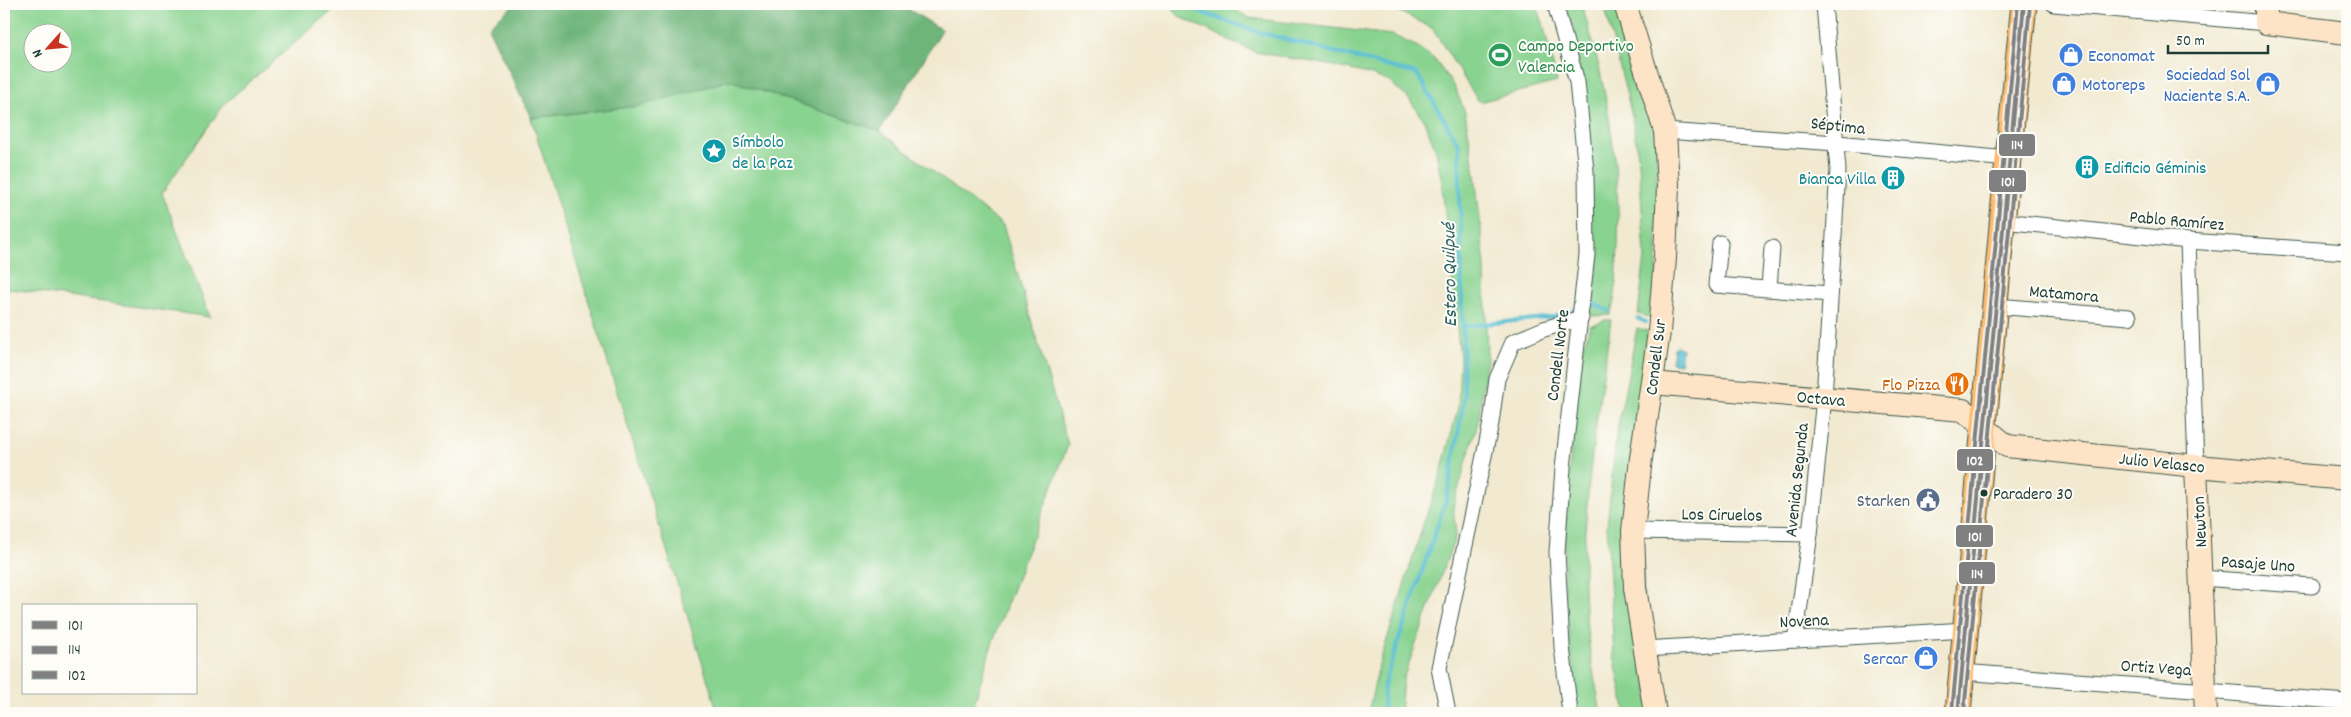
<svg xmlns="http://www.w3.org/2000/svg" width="2351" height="717" font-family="Dekko,sans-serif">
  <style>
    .green { fill: #89d390; stroke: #548862; fill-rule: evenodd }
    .forest { fill: #6eb57a; stroke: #467957 }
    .water { fill: #55bdd2; stroke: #3a7d83 }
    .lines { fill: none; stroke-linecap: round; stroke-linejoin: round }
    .stream { stroke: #55bdd2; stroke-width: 4 }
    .street-casing { stroke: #3e574b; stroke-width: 17 }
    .secondary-casing { stroke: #3e574b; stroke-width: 24 }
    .primary-casing { stroke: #3e574b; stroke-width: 27 }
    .street { stroke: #fff; stroke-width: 15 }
    .secondary { stroke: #fee4c6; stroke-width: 22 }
    .primary { stroke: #fdbc70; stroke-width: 25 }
    .bus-1-casing { stroke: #fdfcf7; stroke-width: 8 }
    .bus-2-casing { stroke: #fdfcf7; stroke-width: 8 }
    .bus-3-casing { stroke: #fdfcf7; stroke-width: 8 }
    .bus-1 { stroke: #808080; stroke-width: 4 }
    .bus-2 { stroke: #808080; stroke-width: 4 }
    .bus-3 { stroke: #808080; stroke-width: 4 }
    .bus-dot { fill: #1f3d34; stroke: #fdfcf7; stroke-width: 2 }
    .labels { text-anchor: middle; stroke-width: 4; stroke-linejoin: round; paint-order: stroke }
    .bus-label { font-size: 17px; fill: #1f3d34; stroke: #fdfcf7; text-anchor: start }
    .leisure-label { font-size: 18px; fill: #27864d; stroke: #fdfcf7; text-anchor: start }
    .shop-label { font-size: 18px; fill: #366cbe; stroke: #fdfcf7; text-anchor: start }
    .street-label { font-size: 18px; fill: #1f3d34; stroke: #fdfcf7 }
    .culture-label { font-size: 18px; fill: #0d838f; stroke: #fdfcf7; text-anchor: start }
    .food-label { font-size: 18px; fill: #c56008; stroke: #fdfcf7; text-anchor: end }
    .service-label { font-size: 18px; fill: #4e5e75; stroke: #fdfcf7; text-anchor: end }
    .water-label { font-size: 19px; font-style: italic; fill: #2f6363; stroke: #fdfcf7 }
    .line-badge { stroke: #fdfcf7; stroke-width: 2 }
    .badge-label { font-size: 14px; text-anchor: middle; font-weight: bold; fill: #fff }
  </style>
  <rect width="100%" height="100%" fill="#fdfcf7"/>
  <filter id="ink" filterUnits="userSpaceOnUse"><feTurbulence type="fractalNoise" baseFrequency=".02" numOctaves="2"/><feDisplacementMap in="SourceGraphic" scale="10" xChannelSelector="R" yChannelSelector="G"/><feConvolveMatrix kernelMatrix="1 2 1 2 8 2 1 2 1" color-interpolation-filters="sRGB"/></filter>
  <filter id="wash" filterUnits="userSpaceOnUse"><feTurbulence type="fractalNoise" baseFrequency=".0096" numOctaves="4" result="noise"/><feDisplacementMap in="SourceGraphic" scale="20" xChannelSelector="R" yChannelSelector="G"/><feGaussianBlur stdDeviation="1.12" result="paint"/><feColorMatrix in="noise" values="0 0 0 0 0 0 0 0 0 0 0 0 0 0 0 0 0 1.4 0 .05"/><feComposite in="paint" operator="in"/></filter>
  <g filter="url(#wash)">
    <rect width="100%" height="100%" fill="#f1e9d0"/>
    <g class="green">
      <path d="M4 4H340L224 104 162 193 210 317 4 288ZM32 32H62V62H32Z"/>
      <path d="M1168 4H1225L1249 18 1392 35 1418 47 1435 60 1455 88 1465 112 1475 174 1485 266 1487 359 1478 422 1453 507 1456 535 1403 679 1400 713H1368L1379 665 1424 522 1440 476 1458 408 1460 357 1442 185 1436 150 1423 118 1408 98 1390 82 1372 75 1329 65 1255 52 1180 17Z"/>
      <path d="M1384 4H1536L1543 23 1557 82 1479 102 1432 28Z"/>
      <path d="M1564 4H1581C1608 83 1623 182 1617 266 1616 283 1616 299 1610 315L1593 316 1587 308 1589 124 1572 25Z"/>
      <path d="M1604 4H1618L1657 123V319L1638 314 1645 257 1639 162 1632 116Z"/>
      <path d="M730 80 880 131 1003 225 1068 445 993 641 971 713H718L531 118 639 106Z"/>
      <path d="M1605 320H1611C1599 407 1583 494 1584 581 1584 626 1593 670 1601 713H1577L1564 587 1565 514 1580 358 1590 326Z"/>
      <path d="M1637 328 1656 333 1637 443 1649 713H1626L1614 656 1607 526 1616 437Z"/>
    </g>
    <path class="forest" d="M515 4H900L942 30 880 131 730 80 639 106 531 118 488 27Z"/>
    <path class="water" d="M1677 346 1682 349 1680 364 1672 363 1674 348Z"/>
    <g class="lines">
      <g class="stream">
        <path d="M1190 4 1197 11 1258 32 1417 74 1459 145 1464 400 1447 497 1384 684 1383 713"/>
        <path d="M1586 306 1592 303 1609 311"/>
        <path d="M1638 319 1646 322"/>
        <path d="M1464 326 1554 317 1577 309"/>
      </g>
    </g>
  </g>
  <g filter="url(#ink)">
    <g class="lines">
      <defs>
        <g id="street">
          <path d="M1555 4 1577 82 1586 171 1587 255 1563 468 1557 552 1562 647 1570 713"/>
          <path d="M2054 4 2266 23"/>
          <path d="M1665 131 1837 143 2008 159"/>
          <path d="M2003 221 2188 241 2347 252"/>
          <path d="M2188 241 2196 466"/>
          <path d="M1720 243 1716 285 1830 294"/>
          <path d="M1769 288 1772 248"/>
          <path d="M1996 306 2129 317"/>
          <path d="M1633 531 1810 534"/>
          <path d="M2201 578 2312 586"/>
          <path d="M1795 640 1810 534 1824 398 1838 170 1824 4"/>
          <path d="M1644 649 1966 630"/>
          <path d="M1962 672 2347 702"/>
          <path d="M1448 713 1439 668 1491 423 1497 379 1513 342 1544 329 1581 318"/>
        </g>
        <g id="secondary">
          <path d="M1625 4 1665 131 1668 186 1665 258 1659 332 1641 458 1633 531 1635 588 1655 713"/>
          <path d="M2266 4V23L2347 33"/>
          <path d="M1652 383 1963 410 2007 446 2196 466 2347 479"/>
          <path d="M2196 466 2206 713"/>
        </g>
        <path id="primary" d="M1958 713 2008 159 2024 4"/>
      </defs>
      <use href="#street" class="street-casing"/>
      <use href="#secondary" class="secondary-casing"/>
      <use href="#primary" class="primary-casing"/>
      <use href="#street" class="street"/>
      <use href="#secondary" class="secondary"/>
      <use href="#primary" class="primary"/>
      <defs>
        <path id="bus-1" d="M1958 713 2024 4"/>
        <path id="bus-2" d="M1964 713 2030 5"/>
        <path id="bus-3" d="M1952 712 2018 4"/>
      </defs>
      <use href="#bus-1" class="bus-1-casing"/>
      <use href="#bus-2" class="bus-2-casing"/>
      <use href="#bus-3" class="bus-3-casing"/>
      <use href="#bus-1" class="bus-1"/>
      <use href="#bus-2" class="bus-2"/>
      <use href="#bus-3" class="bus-3"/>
    </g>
  </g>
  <defs>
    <symbol id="stadium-disc" viewBox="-11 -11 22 22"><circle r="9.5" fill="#2e9e5b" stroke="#fdfcf7"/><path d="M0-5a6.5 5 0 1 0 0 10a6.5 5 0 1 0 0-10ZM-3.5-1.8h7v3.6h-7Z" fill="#fff"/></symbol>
    <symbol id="shop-disc" viewBox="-11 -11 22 22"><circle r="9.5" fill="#3f7fe0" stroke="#fdfcf7"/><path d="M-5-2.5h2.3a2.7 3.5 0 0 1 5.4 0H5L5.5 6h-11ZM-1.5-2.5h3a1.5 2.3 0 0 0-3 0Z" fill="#fff"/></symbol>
    <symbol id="sight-disc" viewBox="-11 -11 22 22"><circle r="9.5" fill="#0f9aa8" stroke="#fdfcf7"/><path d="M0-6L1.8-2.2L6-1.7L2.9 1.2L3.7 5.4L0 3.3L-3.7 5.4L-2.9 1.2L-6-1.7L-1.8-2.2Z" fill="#fff"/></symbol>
    <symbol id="building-disc" viewBox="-11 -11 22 22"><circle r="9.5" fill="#0f9aa8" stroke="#fdfcf7"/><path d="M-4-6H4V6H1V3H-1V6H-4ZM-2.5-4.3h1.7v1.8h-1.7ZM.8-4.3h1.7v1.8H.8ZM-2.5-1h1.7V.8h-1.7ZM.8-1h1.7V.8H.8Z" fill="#fff"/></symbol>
    <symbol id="restaurant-disc" viewBox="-11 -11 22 22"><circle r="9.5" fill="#e8710a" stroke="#fdfcf7"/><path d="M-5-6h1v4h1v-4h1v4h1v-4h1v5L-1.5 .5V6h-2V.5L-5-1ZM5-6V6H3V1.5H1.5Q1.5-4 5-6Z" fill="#fff"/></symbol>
    <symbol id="civic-disc" viewBox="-11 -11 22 22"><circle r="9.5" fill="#5c6f8a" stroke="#fdfcf7"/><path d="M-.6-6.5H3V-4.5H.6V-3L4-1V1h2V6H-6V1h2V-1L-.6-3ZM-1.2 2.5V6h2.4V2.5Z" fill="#fff"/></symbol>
  </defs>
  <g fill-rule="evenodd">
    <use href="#stadium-disc" x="1486" y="41" width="28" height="28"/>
    <use href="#shop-disc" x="2057" y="41" width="28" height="28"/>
    <use href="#shop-disc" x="2050" y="70" width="28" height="28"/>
    <use href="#shop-disc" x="2254" y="70" width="28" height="28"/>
    <use href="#sight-disc" x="700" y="137" width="28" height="28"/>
    <use href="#building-disc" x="2073" y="153" width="28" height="28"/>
    <use href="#building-disc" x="1879" y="164" width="28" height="28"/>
    <use href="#restaurant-disc" x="1943" y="370" width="28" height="28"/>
    <use href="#civic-disc" x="1914" y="486" width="28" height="28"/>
    <use href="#shop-disc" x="1912" y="644" width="28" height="28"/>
  </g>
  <circle class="bus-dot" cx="1984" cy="493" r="4.5"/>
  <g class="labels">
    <g class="bus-label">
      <text x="1993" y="499">Paradero 30</text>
    </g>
    <g class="leisure-label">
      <text x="1518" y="51">Campo Deportivo<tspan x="1518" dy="21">Valencia</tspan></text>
    </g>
    <g class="shop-label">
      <text x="2088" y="61">Economat</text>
      <text x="2250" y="80" text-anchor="end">Sociedad Sol<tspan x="2250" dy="21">Naciente S.A.</tspan></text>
      <text x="2082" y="90">Motoreps</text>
      <text x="1908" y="664" text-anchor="end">Sercar</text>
    </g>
    <g class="street-label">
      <text transform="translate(1838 125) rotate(6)" y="6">Séptima</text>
      <text transform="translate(2177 220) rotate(5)" y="6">Pablo Ramírez</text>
      <text transform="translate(2064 293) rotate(5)" y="6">Matamora</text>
      <text transform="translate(1557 355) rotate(-83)" y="6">Condell Norte</text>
      <text transform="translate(1655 357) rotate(-83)" y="6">Condell Sur</text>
      <text transform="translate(1821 398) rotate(5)" y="6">Octava</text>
      <text transform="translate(2162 462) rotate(6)" y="6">Julio Velasco</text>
      <text transform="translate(1796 480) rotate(-84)" y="6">Avenida Segunda</text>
      <text transform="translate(1722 514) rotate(1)" y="6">Los Ciruelos</text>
      <text transform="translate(2199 522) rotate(-93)" y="6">Newton</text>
      <text transform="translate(2258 563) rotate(4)" y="6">Pasaje Uno</text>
      <text transform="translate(1804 620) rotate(-3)" y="6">Novena</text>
      <text transform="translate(2156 667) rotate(4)" y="6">Ortiz Vega</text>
    </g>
    <g class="culture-label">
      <text x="732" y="147">Símbolo<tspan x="732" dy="21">de la Paz</tspan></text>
      <text x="2104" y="173">Edificio Géminis</text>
      <text x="1876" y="184" text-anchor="end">Bianca Villa</text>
    </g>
    <g class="food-label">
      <text x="1940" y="390">Flo Pizza</text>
    </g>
    <g class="service-label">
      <text x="1910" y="506">Starken</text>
    </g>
    <g class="water-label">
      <text transform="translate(1448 275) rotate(-91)" y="7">Estero Quilpué</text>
    </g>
  </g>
  <g class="line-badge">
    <rect x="1998" y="133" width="38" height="24" rx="5" fill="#808080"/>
    <rect x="1988" y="169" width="39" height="24" rx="5" fill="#808080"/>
    <rect x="1956" y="448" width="38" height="24" rx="5" fill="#808080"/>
    <rect x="1955" y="524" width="39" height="24" rx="5" fill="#808080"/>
    <rect x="1958" y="561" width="38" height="24" rx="5" fill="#808080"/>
  </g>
  <g class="badge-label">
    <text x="2017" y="149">114</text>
    <text x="2008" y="186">101</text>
    <text x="1975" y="465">102</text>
    <text x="1975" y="541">101</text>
    <text x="1977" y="578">114</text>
  </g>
  <rect width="2351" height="717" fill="none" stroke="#fdfcf7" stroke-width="20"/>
  <rect x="22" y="604" width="175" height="90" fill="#fdfcf7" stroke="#a4b0a9"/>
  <rect x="32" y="621" width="25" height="8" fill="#808080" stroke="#a4b0a9"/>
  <text x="68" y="630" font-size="15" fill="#1f3d34">101</text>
  <rect x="32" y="646" width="25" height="8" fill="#808080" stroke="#a4b0a9"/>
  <text x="68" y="654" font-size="15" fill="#1f3d34">114</text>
  <rect x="32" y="671" width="25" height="8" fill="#808080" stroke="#a4b0a9"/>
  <text x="68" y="680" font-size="15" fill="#1f3d34">102</text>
  <g transform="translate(48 48) rotate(243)"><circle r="24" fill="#fdfcf7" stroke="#a4b0a9"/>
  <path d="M0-4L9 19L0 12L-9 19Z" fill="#c8321e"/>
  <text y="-8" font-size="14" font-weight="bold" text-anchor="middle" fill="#1f3d34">N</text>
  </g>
  <path d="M2168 45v8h100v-8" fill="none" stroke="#1f3d34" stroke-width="2.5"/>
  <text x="2176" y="45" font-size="15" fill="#1f3d34" stroke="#fdfcf7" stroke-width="4" paint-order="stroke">50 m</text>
</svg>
